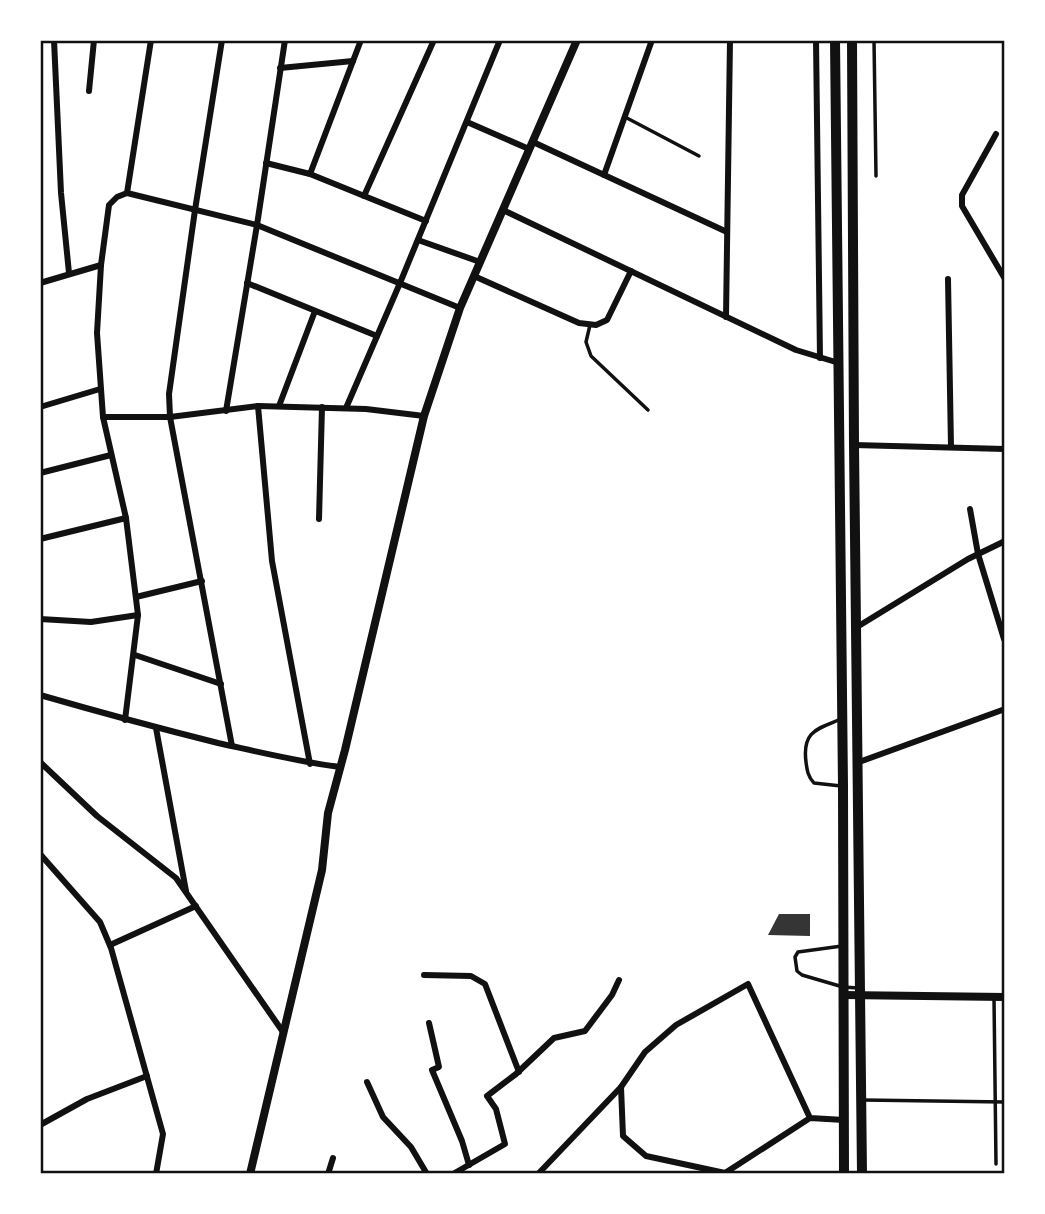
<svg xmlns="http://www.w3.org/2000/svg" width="1045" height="1214" font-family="'Fira Sans Condensed',sans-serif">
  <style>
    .building { fill: #353535 }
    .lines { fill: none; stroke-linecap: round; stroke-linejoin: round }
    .service { stroke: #111; stroke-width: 3.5 }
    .minor { stroke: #111; stroke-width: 6 }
    .tertiary { stroke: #111; stroke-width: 8 }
    .trunk { stroke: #111; stroke-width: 10 }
    .neatline { fill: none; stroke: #111; stroke-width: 2.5 }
  </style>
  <rect width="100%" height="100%" fill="#fff"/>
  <path class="building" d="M779 914H810V936L768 935Z"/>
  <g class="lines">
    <g class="service">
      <path d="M874 40 876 176"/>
      <path d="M625 117 699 156"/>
      <path d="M590 325 586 342 591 356 648 410"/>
      <path d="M841 719C817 729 802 731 806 762 807 770 808 777 814 783L841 786"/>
      <path d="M842 946 798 952 795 957 797 971 802 975 843 987 858 988"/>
      <path d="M994 998 996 1164"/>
      <path d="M863 1100 1005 1102"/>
    </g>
    <g class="minor">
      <path d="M54 40 61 193 69 273"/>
      <path d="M222 40 195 210 169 394 170 417 232 746"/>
      <path d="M816 40 820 358"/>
      <path d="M280 68 353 61"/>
      <path d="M89 91 94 40"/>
      <path d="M467 122 529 149"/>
      <path d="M996 134 962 195V206L1005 279"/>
      <path d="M533 142 727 232"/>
      <path d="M266 163 310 174 426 221"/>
      <path d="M310 174 361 40"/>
      <path d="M604 175 652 40"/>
      <path d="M127 193 151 40"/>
      <path d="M364 196 434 40"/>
      <path d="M503 210 796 350 839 363"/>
      <path d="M418 240 480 262"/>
      <path d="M474 276 579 323 596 325 607 320 631 271"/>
      <path d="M948 279 951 447"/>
      <path d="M40 283 101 265"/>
      <path d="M247 283 377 336"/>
      <path d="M726 317 730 40"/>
      <path d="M258 406 366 409 424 416"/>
      <path d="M279 406 315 311"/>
      <path d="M40 407 100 389"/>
      <path d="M346 408 400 283 500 40"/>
      <path d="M226 411 257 225 460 308"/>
      <path d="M103 417 97 333 101 265 109 205 117 197 127 193 257 225 285 40"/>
      <path d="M854 445 1005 449"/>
      <path d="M40 473 111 455"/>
      <path d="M970 509 978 554 1004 639"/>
      <path d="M319 519 322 407"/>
      <path d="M40 539 126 518"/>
      <path d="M136 597 202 581"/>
      <path d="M40 619 91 622 138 615"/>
      <path d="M857 627 968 559 1005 541"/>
      <path d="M135 655 221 684"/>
      <path d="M40 695C99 712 158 728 218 743 259 752 299 762 340 767"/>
      <path d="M125 720 138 615 126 518 103 417H170L258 406 272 561 310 764"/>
      <path d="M156 728 186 891"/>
      <path d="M40 762 97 816 176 878 283 1032"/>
      <path d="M859 762 1005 709"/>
      <path d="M40 854 100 922 111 948 163 1134 156 1174"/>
      <path d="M110 945 196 906"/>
      <path d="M424 975 471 976 485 984 519 1072"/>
      <path d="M429 1023 439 1067 432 1070 462 1141 469 1165"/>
      <path d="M367 1082 383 1117 411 1147 427 1174"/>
      <path d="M810 1118 725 1173 646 1156 623 1136 621 1087 645 1052 676 1025 748 984 810 1118 844 1120"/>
      <path d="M40 1125 87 1099 147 1076"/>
      <path d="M328 1174 333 1158"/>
      <path d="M453 1174 505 1144 496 1109 487 1096 516 1074 554 1038 585 1031 612 995 619 980"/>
      <path d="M538 1174 621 1087"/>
    </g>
    <g class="tertiary">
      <path d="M843 995 1005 997"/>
      <path d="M250 1174 322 870 328 813 345 750 424 416 460 308 577 40"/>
    </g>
    <g class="trunk">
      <path d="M835 40 843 786 844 1174"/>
      <path d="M852 40 854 445 862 1174"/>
    </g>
  </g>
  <rect width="1045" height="1214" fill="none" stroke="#ffffff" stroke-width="84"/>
  <rect x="42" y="42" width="961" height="1130" class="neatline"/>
</svg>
